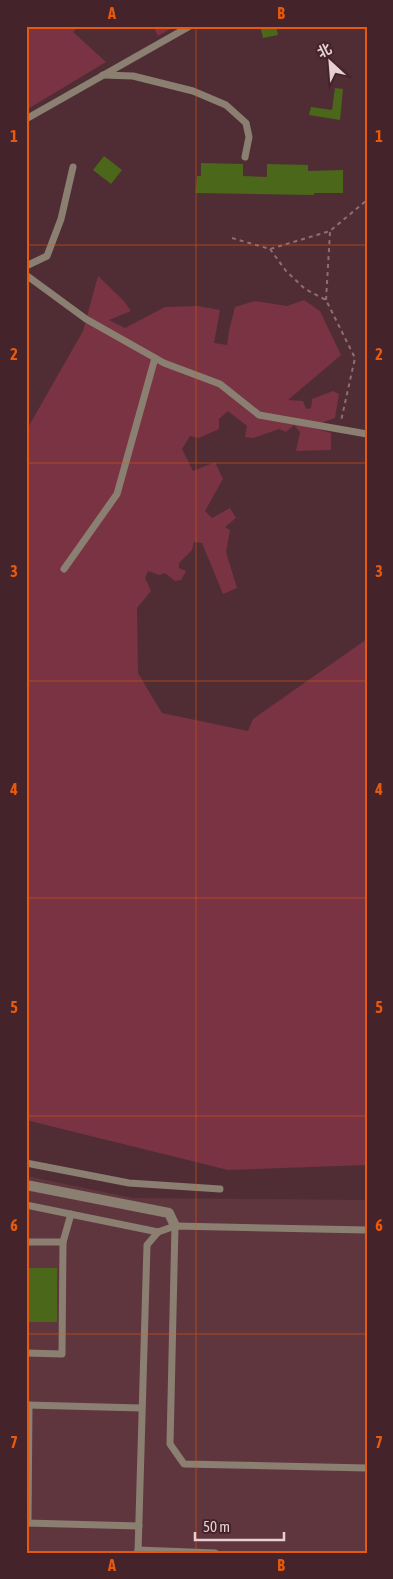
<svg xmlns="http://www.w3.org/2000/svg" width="393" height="1579" font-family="'Asap Condensed','Noto Sans SC',sans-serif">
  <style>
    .built { fill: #60363e }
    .green { fill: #793343 }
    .building { fill: #4a671a }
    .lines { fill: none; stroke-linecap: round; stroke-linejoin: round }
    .path { stroke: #8c6e73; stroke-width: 2; stroke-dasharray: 4 4; stroke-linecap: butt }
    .lane { stroke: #8b7f72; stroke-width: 7 }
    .street { stroke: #8b7f72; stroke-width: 10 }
    .grid { fill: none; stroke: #e8590c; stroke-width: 1; stroke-opacity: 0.55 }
    .neatline { fill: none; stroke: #e8590c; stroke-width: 2 }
    .grid-label { font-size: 16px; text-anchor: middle; font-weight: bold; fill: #e8590c }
  </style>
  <rect width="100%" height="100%" fill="#502d34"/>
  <path class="built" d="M26 1176 133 1198 367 1200V1553H26Z"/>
  <g class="green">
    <path d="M26 26H79L73 32 106 62 26 110Z"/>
    <path d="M153 26H175L158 36Z"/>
    <path d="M98 276 124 301 131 311 109 320 125 328 165 307 198 306 220 310 214 343 227 345 229 331 235 307 255 301 287 306 304 300 320 311 341 355 288 400 303 401 306 409 311 408 312 399 333 391 339 394 335 418 310 427 331 433V450L296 451 300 432 294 425 286 432 279 429 253 438 245 437 247 426 228 411 219 419V429L199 438 190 436 182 449 193 471 215 462 223 479 205 511 212 518 230 508 236 518 225 527 230 530 226 552 237 588 223 594 202 543 194 542 192 550 179 563V568L186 571 181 580 175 581 165 573 159 575 148 571 145 578 151 591 137 608 138 673 162 713 248 731 253 719 367 639V1165L228 1170 26 1120V431L83 331Z"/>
  </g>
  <g class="building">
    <path d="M260 26H276L278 35 263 38Z"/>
    <path d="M335 88 343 89 340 120 309 115 311 107 332 110Z"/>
    <path d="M104 156 122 170 111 184 93 170Z"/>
    <path d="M201 163 243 164V176L267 177V164L308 165V171L343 170V193H314V195L196 193 197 176H201Z"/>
    <rect x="26" y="1268" width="31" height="54"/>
  </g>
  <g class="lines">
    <g class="path">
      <path d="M364 26 367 30"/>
      <path d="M232 238 270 249 330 231 367 200"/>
      <path d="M270 249 286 271 305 289 326 300 355 358 341 421"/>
      <path d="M326 300 330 232"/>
    </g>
    <g class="lane">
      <path d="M103 75 133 76 193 91 226 105 246 123 249 137 245 157"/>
      <path d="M26 119 190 26"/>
      <path d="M26 266 47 256 61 219 73 167"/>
      <path d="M26 275 86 319 164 363 220 384 259 415 367 434"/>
      <path d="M64 569 117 494 155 358"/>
      <path d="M26 1163 129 1183 220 1189"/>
      <path d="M26 1205 158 1232"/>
      <path d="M175 1226 170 1444 184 1464 367 1468"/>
      <path d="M26 1242H63"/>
      <path d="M26 1353 62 1354 63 1242 71 1214"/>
      <path d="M27 1405 141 1408"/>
      <path d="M26 1523 139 1526"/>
      <path d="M28 1523 29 1405"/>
      <path d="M138 1550 215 1553"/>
      <path d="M138 1553 147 1245 158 1232 175 1226 367 1230"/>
    </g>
    <path class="street" d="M26 1185 169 1213 175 1226"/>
  </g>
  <path class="grid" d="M196 26V1553M26 245H367M26 463H367M26 681H367M26 898H367M26 1116H367M26 1334H367"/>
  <rect width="393" height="1579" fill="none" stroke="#45232a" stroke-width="55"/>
  <g transform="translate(330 62) rotate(334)" stroke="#45232a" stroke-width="4" paint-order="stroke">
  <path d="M0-4L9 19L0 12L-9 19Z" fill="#e6cfd2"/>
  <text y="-8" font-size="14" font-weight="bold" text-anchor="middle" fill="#e6cfd2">北</text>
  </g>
  <path d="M195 1532v8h89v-8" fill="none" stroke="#e6cfd2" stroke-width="2.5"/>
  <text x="203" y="1532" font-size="15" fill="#e6cfd2" stroke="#45232a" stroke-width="4" paint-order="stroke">50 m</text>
  <rect x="28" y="28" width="338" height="1524" class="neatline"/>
  <g class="grid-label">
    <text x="112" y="19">A</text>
    <text x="281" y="19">B</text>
    <text x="14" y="142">1</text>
    <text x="379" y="142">1</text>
    <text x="14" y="360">2</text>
    <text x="379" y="360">2</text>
    <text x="14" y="577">3</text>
    <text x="379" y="577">3</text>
    <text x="14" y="795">4</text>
    <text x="379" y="795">4</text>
    <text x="14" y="1013">5</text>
    <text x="379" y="1013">5</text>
    <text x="14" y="1231">6</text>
    <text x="379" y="1231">6</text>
    <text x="14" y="1448">7</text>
    <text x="379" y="1448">7</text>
    <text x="112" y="1571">A</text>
    <text x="281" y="1571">B</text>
  </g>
</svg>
